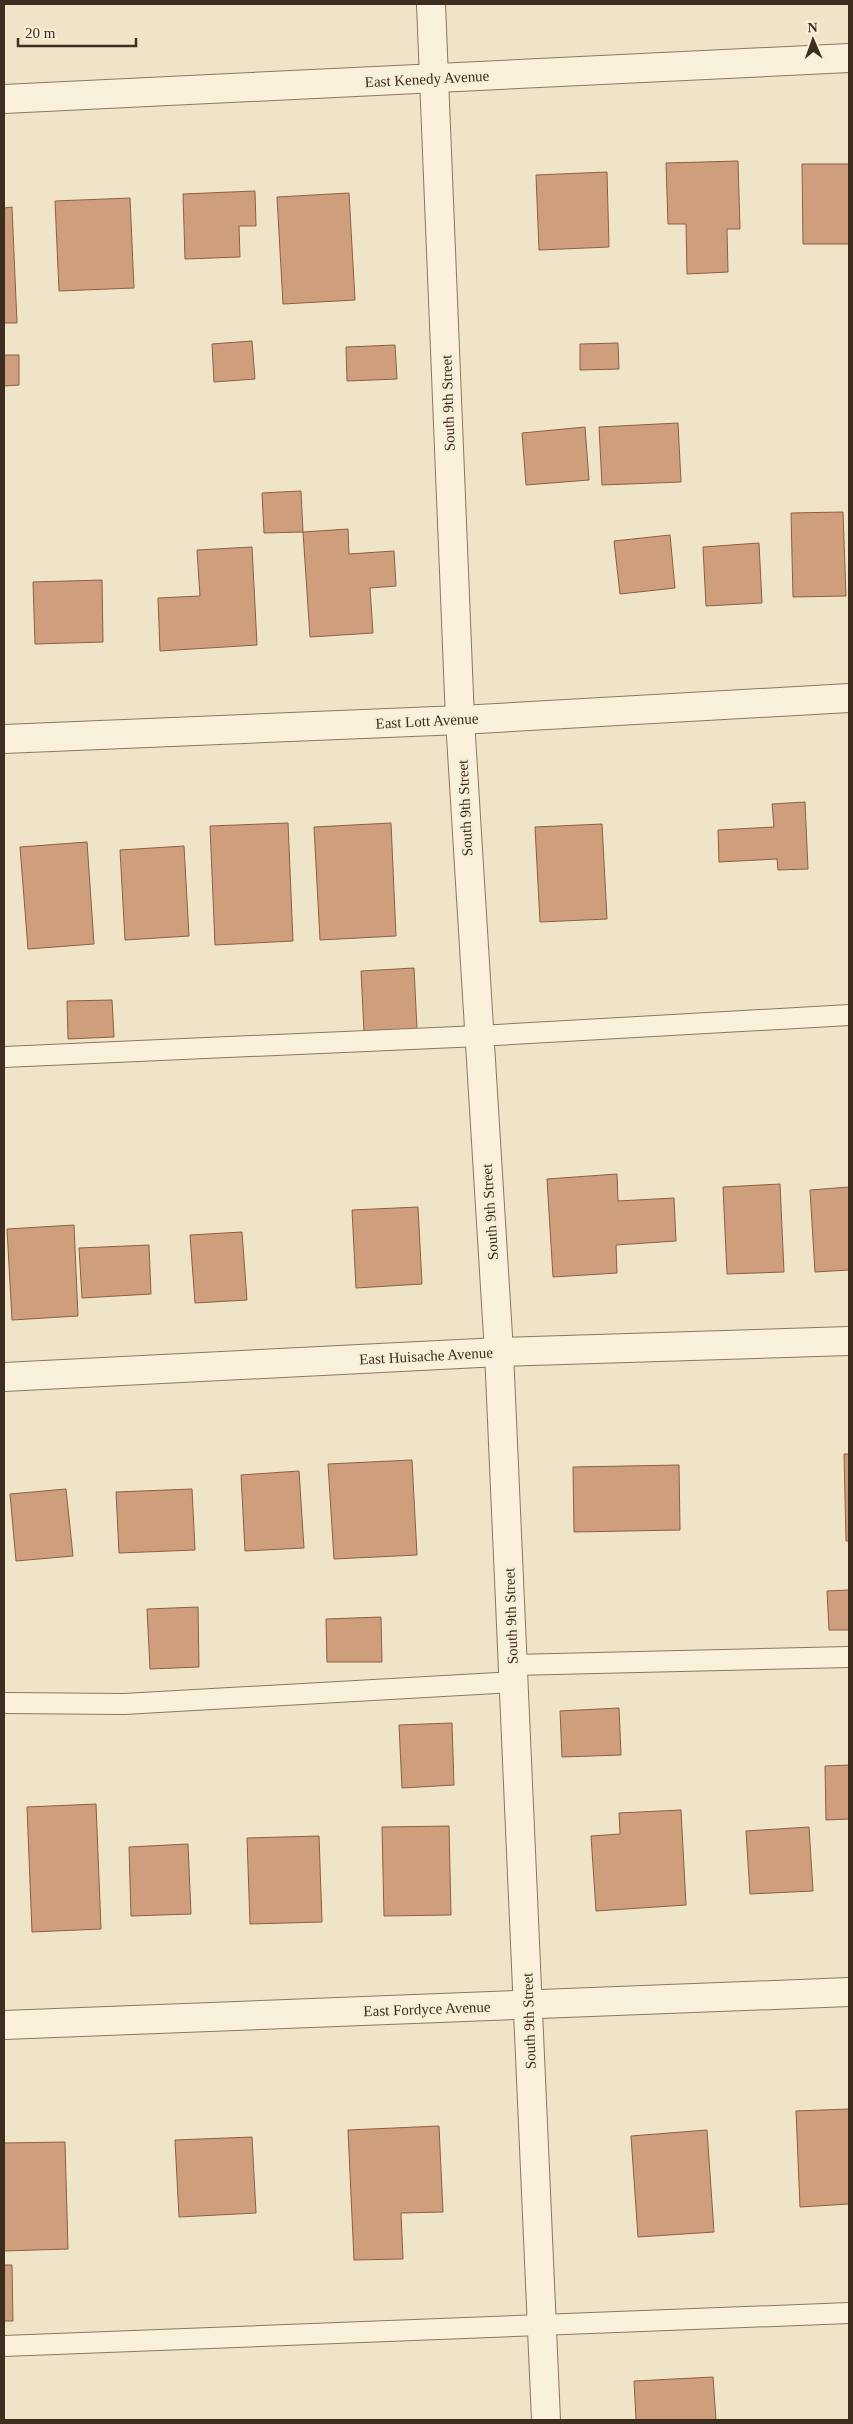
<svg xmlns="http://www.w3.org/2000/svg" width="853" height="2424" font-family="Georgia,serif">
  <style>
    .building { fill: #cf9f7d; stroke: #8d5f41 }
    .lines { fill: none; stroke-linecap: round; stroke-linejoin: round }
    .lane-casing { stroke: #8d765c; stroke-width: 22 }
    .street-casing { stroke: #8d765c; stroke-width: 30 }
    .lane { stroke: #faf1dc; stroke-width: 20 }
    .street { stroke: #faf1dc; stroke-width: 28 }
    .labels { text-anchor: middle; stroke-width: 4.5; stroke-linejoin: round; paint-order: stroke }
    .street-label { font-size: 15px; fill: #3d2e20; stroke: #f7eed8 }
  </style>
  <rect width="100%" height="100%" fill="#f0e4c8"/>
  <g class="building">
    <path d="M738 161 740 229H727L728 272 687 274 686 224H668L666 163Z"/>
    <path d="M802 164H849V244H803Z"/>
    <path d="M607 172 609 247 539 250 536 175Z"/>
    <path d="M255 191 256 226H239L240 257 185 259 183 194Z"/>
    <path d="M349 193 355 300 283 304 277 197Z"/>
    <path d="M130 198 134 288 59 291 55 201Z"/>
    <path d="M12 207 17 323H4V208Z"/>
    <path d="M252 341 255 379 214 382 212 344Z"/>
    <path d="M618 343 619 369 580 370V344Z"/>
    <path d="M395 345 397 379 347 381 346 347Z"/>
    <path d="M4 355H19V385L4 386Z"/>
    <path d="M678 423 681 482 602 485 599 427Z"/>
    <path d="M585 427 589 480 526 485 522 433Z"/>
    <path d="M301 491 303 532 264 533 262 493Z"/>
    <path d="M843 512 846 596 793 597 791 513Z"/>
    <path d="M348 529 349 554 394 551 396 586 370 588 373 633 310 637 303 532Z"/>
    <path d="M670 535 675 588 620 594 614 541Z"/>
    <path d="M759 543 762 603 706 606 703 547Z"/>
    <path d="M252 547 257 645 160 651 158 598 200 596 197 550Z"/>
    <path d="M102 580 103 642 35 644 33 582Z"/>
    <path d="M805 802 808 869 778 870 777 859 719 862 718 830 774 827 772 804Z"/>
    <path d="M288 823 293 941 215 945 210 826Z"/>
    <path d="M391 823 396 936 320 940 314 827Z"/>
    <path d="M602 824 607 919 540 922 535 827Z"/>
    <path d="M87 842 94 944 28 949 20 847Z"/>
    <path d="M184 846 189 936 125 940 120 850Z"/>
    <path d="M414 968 417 1029 364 1032 361 971Z"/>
    <path d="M112 1000 114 1037 68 1039 67 1001Z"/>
    <path d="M617 1174 618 1201 674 1198 676 1241 616 1245 617 1273 553 1277 547 1179Z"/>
    <path d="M780 1184 784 1272 727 1274 723 1187Z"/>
    <path d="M849 1187V1270L815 1272 810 1190Z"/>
    <path d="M418 1207 422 1284 356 1288 352 1210Z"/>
    <path d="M74 1225 78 1316 12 1320 7 1229Z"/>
    <path d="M242 1232 247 1300 195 1303 190 1235Z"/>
    <path d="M149 1245 151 1294 82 1298 79 1248Z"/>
    <path d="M844 1454H849V1541H846Z"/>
    <path d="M412 1460 417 1555 334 1559 328 1464Z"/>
    <path d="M679 1465 680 1530 574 1532 573 1467Z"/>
    <path d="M299 1471 304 1548 245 1551 241 1475Z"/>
    <path d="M66 1489 73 1556 16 1561 10 1494Z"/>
    <path d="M192 1489 195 1550 119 1553 116 1492Z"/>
    <path d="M849 1590V1630H829L827 1591Z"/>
    <path d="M198 1607 199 1667 150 1669 147 1609Z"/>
    <path d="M381 1617 382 1662H327L326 1619Z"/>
    <path d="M619 1708 621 1755 562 1757 560 1711Z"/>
    <path d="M452 1723 454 1785 402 1788 399 1725Z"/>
    <path d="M849 1765V1819L826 1820 825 1766Z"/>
    <path d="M96 1804 101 1929 32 1932 27 1807Z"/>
    <path d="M681 1810 686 1905 596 1911 591 1836 620 1834 619 1813Z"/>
    <path d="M449 1826 451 1915 384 1916 382 1827Z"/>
    <path d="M809 1827 813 1891 750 1894 746 1831Z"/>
    <path d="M319 1836 322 1922 250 1924 247 1838Z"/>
    <path d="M188 1844 191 1914 131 1916 129 1847Z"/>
    <path d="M849 2109V2204L800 2207 796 2111Z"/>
    <path d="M439 2126 443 2212 401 2213 403 2259 354 2260 348 2130Z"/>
    <path d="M707 2130 714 2232 638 2237 631 2136Z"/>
    <path d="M252 2137 256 2213 179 2217 175 2140Z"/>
    <path d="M65 2142 68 2249 4 2251V2143Z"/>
    <path d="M4 2265H12L13 2321H4Z"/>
    <path d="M713 2377 716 2420H636L634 2381Z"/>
  </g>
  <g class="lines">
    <defs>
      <g id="lane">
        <path d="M4 1057 479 1036 849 1015"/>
        <path d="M513 1665 849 1657"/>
        <path d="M4 1703 124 1704 513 1682"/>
        <path d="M4 2346 849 2313"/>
      </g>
      <g id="street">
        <path d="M431 4 460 720 499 1352 546 2420"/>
        <path d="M4 99 849 58"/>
        <path d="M4 739 460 720 849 698"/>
        <path d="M4 1377 499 1352 849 1341"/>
        <path d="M4 2025 849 1992"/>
      </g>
    </defs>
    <use href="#lane" class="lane-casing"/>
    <use href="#street" class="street-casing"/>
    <use href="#lane" class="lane"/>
    <use href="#street" class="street"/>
  </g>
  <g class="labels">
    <g class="street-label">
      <text transform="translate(427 79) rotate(-3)" y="5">East Kenedy Avenue</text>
      <text transform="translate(448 403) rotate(-92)" y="5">South 9th Street</text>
      <text transform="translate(427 721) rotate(-3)" y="5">East Lott Avenue</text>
      <text transform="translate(465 808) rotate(-93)" y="5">South 9th Street</text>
      <text transform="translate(490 1212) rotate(-94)" y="5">South 9th Street</text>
      <text transform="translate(426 1356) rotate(-3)" y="5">East Huisache Avenue</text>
      <text transform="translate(511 1616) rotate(-92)" y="5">South 9th Street</text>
      <text transform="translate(427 2009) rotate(-2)" y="5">East Fordyce Avenue</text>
      <text transform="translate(529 2021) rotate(-92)" y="5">South 9th Street</text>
    </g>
  </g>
  <rect width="853" height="2424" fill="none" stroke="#3d2e20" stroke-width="10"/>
  <g transform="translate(813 40) rotate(358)" stroke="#f7eed8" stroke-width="4" paint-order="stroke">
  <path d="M0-4L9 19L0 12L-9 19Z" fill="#3d2e20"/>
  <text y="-8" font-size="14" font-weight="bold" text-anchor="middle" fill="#3d2e20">N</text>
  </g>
  <path d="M18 38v8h118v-8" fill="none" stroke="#3d2e20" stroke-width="2.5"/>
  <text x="25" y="38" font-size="15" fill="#3d2e20" stroke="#f7eed8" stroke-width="4" paint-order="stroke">20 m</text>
</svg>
